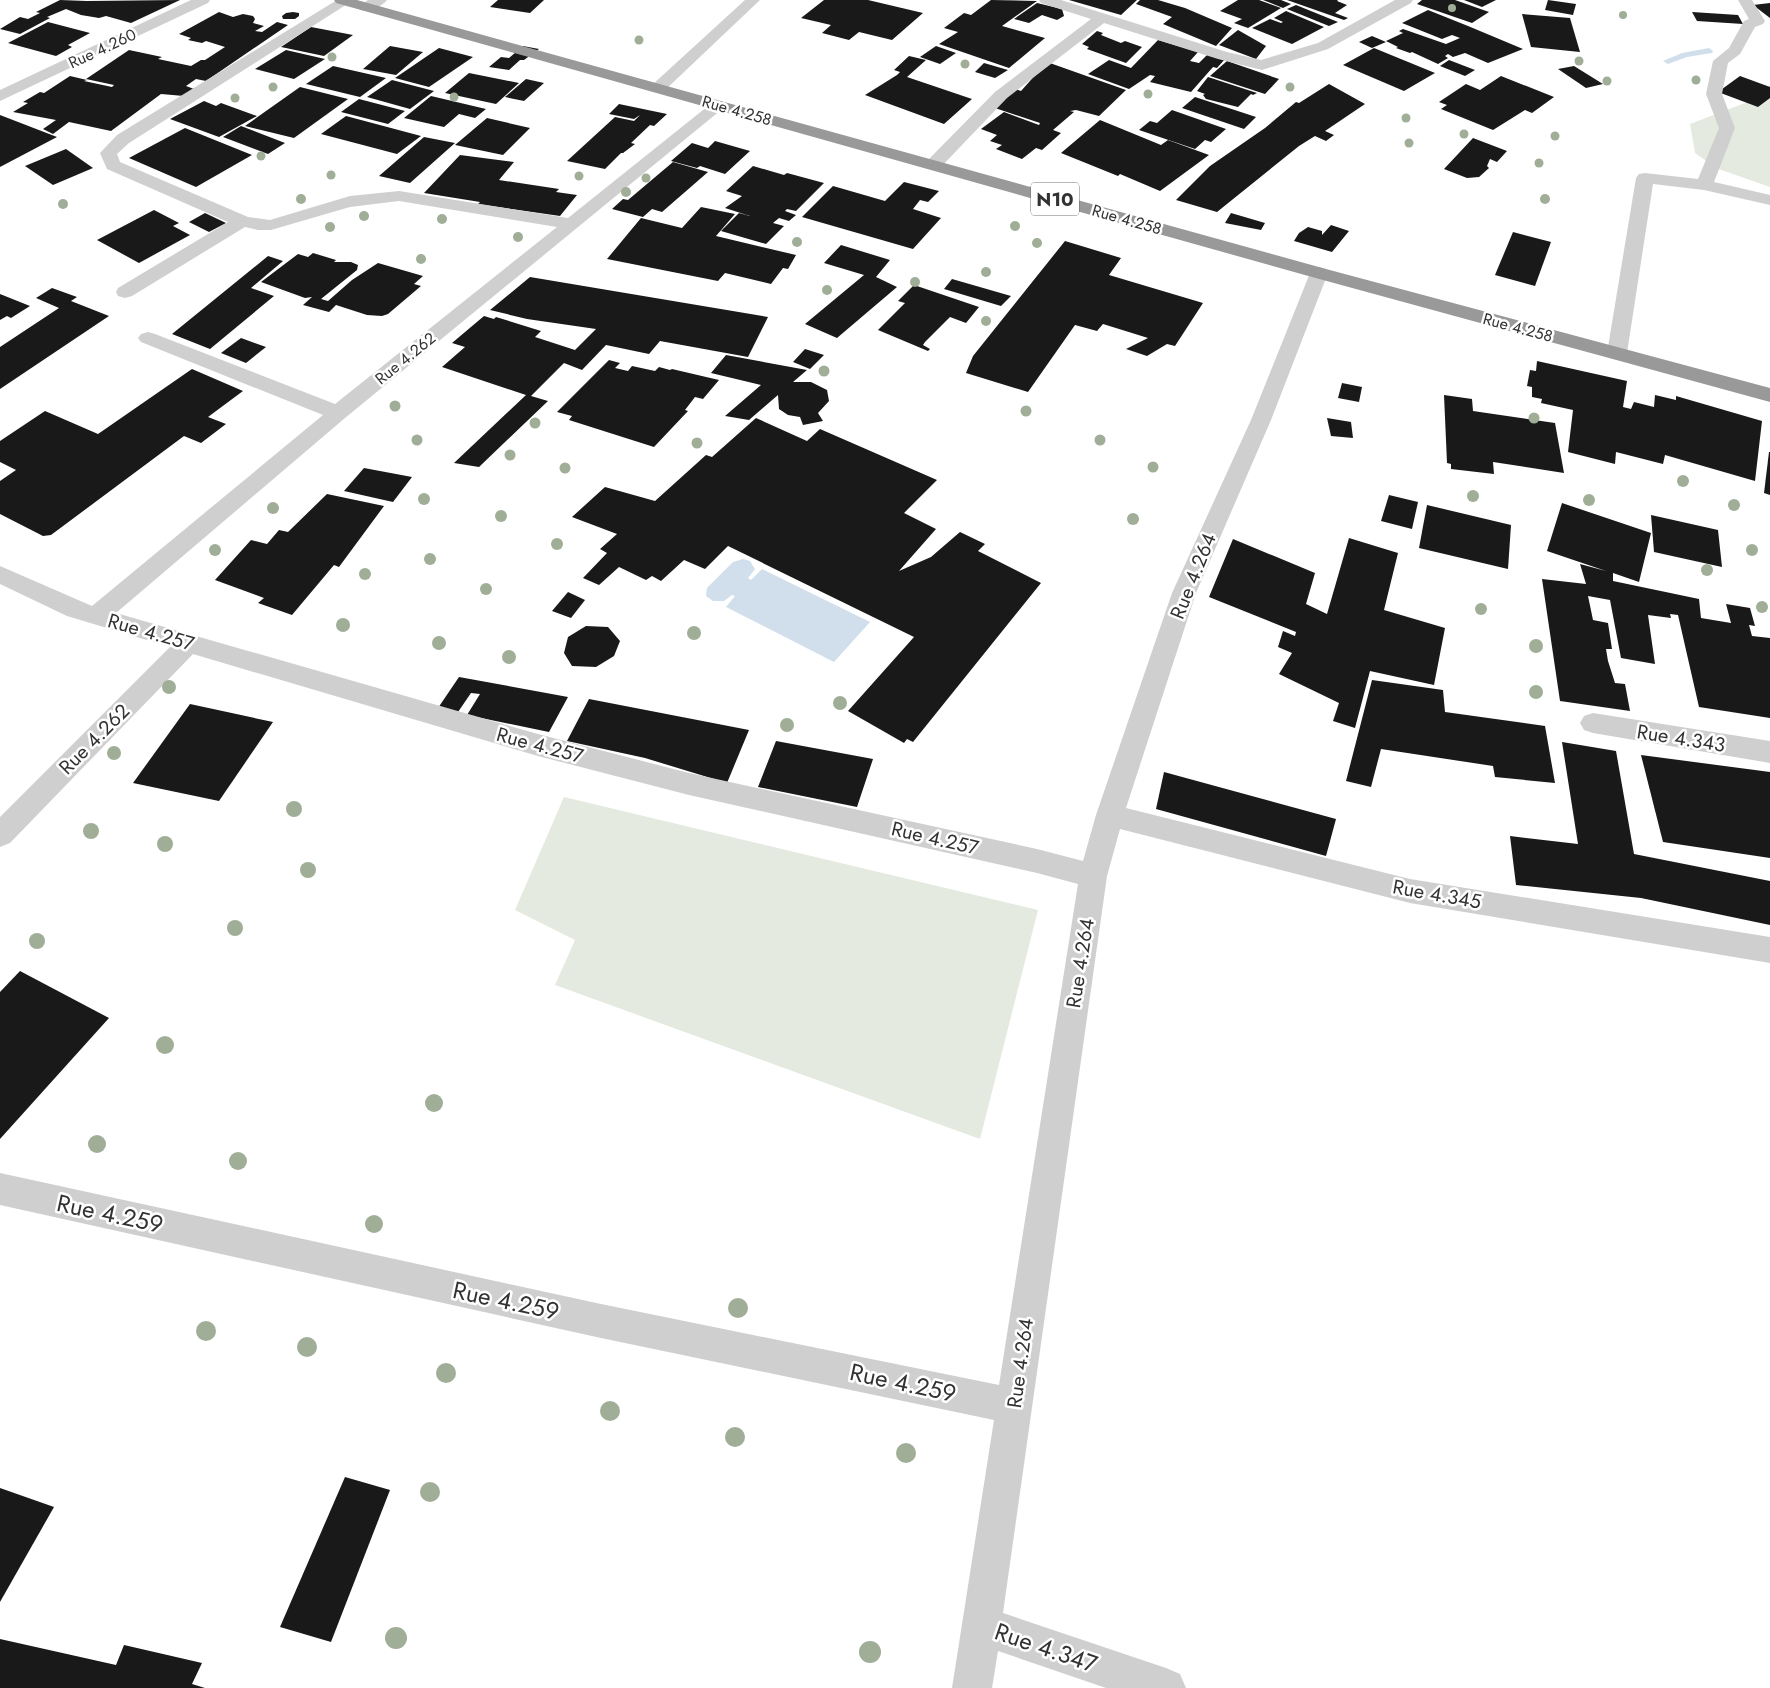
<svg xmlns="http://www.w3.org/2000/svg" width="1770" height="1688" font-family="Jost,sans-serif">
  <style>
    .green { fill: #e4eadf }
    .water { fill: #d0dfeb }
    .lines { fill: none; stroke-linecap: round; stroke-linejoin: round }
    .stream { fill: #d0dfeb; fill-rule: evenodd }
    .building { fill: #191919 }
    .street { fill: #cfcfcf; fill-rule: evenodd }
    .highway { fill: #999; fill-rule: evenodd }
    .tree { fill: #a0ae97 }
    .labels { text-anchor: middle; stroke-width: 5; stroke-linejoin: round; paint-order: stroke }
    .far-street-label { font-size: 16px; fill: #323232; stroke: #fff }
    .shield { fill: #fff; stroke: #707070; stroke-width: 1 }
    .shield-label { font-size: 19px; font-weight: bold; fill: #323232 }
    .street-label { font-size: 20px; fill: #323232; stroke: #fff }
    .near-street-label { font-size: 24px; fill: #323232; stroke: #fff }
  </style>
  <rect width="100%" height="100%" fill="#fff"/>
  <g class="green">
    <path d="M1770 85V187L1716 168 1695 153 1690 124 1753 100Z"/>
    <path d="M564 797 1038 910 980 1139 555 985 575 940 515 910Z"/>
  </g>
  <path class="water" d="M743 559 750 561 755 569 748 578 751 580 762 569 870 622 834 662 726 607 735 596 732 595 724 601H713L706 596 707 588 733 562Z"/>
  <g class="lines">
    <path class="stream" d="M1709 48 1713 51 1712 53 1687 57 1668 64 1663 61 1682 53Z"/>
  </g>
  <g class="building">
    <path d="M60 0 87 1 180 0 131 23 106 16 99 18 81 15 66 9 47 17 50 18 20 34 0 29 20 17 28 19 40 13 36 12Z"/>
    <path d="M498 0H544L530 13 490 7Z"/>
    <path d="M824 0H868L923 13 892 40 859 32 849 40 822 33 831 25 801 18Z"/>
    <path d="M991 0 1037 1 1002 26 1045 38 1009 68 939 44 958 32 944 28 964 13 971 15Z"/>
    <path d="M1069 0H1137L1121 15Z"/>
    <path d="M1140 0H1158L1185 8 1232 28 1216 46 1163 24 1172 17 1136 4Z"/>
    <path d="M1238 0H1259L1281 8 1248 28 1234 23 1242 19 1220 11Z"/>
    <path d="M1263 0H1281L1291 4 1283 8Z"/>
    <path d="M1287 0H1338L1337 1 1347 5 1335 13 1348 18 1344 20Z"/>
    <path d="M1422 0H1455L1489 12 1472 23 1417 4Z"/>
    <path d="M1464 0H1496L1482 7Z"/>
    <path d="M1548 0 1576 4 1573 15 1545 10Z"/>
    <path d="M1037 3 1062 9 1064 16 1057 20 1042 15 1029 23 1014 19Z"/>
    <path d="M1770 3V18L1753 5Z"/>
    <path d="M1296 5 1338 22 1329 26 1287 9Z"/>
    <path d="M1428 10 1468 26 1523 49 1488 63 1465 53 1453 57 1448 54 1445 56 1448 58 1438 64 1412 52 1410 53 1396 48 1398 47 1386 41 1403 33 1399 31 1403 29 1446 44 1460 38 1452 35 1442 39 1402 23Z"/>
    <path d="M1286 11 1324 27 1292 44 1252 28 1270 19 1281 23 1283 22 1274 18Z"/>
    <path d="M219 12 233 17 243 14 253 16 255 19 253 23 264 26 255 31 262 32 277 22 288 25 206 81 196 79 186 86 194 89 184 96 161 94 111 131 69 122 53 134 43 129 56 120 13 112 28 103 23 102 40 92 44 93 70 76 87 80 84 81 112 87 114 85 86 79 129 50 162 57 158 59 191 66 201 60H205L225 47 206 41 202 43 188 40 191 38 179 34Z"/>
    <path d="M293 12 299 13V16L295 19H283L282 16 286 13Z"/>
    <path d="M1692 12 1738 15 1743 24 1697 21Z"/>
    <path d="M1522 14 1570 18 1580 52 1531 47Z"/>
    <path d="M48 22 90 33 68 45 72 47 56 56 8 43Z"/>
    <path d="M311 27 353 35 324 56 281 47Z"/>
    <path d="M1238 30 1266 46 1256 59 1219 45Z"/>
    <path d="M1097 31 1103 33 1101 35 1121 43 1125 41 1142 47 1126 63 1087 49 1089 47 1082 44Z"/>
    <path d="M1372 36 1386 42 1372 48 1359 42Z"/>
    <path d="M1158 40 1198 52 1190 61 1199 63 1207 55 1225 59 1217 68 1213 67 1191 92 1150 82 1155 76 1150 75 1129 89 1088 74 1109 60 1131 68Z"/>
    <path d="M390 46 423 52 396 75 363 69Z"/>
    <path d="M523 46 539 49 524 60H520L509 70 489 67 501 57 509 58Z"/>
    <path d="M936 46 956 53 940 64 920 57Z"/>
    <path d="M439 48 473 57 429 87 395 78Z"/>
    <path d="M1374 48 1435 73 1404 91 1343 65Z"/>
    <path d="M286 50 325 59 294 79 255 69Z"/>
    <path d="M909 56 926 60 907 77 972 99 944 124 865 95 897 75 900 72 894 70Z"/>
    <path d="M1449 60 1475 70 1465 76 1440 66Z"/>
    <path d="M1227 61 1279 79 1265 94 1210 76Z"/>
    <path d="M1047 62 1126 90 1099 116 1076 110 1070 111 1074 112 1053 130 1061 133 1042 150 1036 148 1022 159 996 149 1002 145 990 141 997 135 981 129 1004 112 1039 125 1040 123 992 107 1012 88 1021 91Z"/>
    <path d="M984 63 1008 70 995 78 975 72Z"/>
    <path d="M333 66 386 78 360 97 306 84Z"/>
    <path d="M1574 66 1603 84 1586 88 1558 69Z"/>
    <path d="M469 73 519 83 496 104 445 93Z"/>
    <path d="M1501 76 1554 97 1532 113 1525 110 1493 130 1441 109 1447 105 1439 102 1466 84 1480 90Z"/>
    <path d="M1740 76 1770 87V98L1758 107 1718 92Z"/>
    <path d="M1208 77 1257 93 1253 95 1251 94 1238 107 1206 99 1203 95 1205 94 1197 91Z"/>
    <path d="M526 79 544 83 524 101 505 97Z"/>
    <path d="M392 80 434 91 410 109 367 97Z"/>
    <path d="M1329 84 1365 104 1325 131 1334 135 1326 141 1315 136 1299 146 1217 212 1176 200 1210 166 1265 128 1296 102 1299 103Z"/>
    <path d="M300 87 348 99 294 138 245 126Z"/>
    <path d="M431 96 486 109 475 118 459 114 444 127 404 118Z"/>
    <path d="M1195 97 1256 117 1244 129 1182 108Z"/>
    <path d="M359 99 405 111 388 124 341 112Z"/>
    <path d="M204 101 216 106 221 103 257 116 219 137 170 119Z"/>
    <path d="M619 104 667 114 654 126 650 125 631 143 635 144 623 153H621L605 169 567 161 615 117 634 121 640 115 634 119 609 114Z"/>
    <path d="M1172 110 1226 129 1211 142 1205 140 1195 149 1139 130 1150 121 1157 123Z"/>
    <path d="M0 115 57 137 0 167Z"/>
    <path d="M346 116 421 136 397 154 321 134Z"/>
    <path d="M487 118 530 128 503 155 455 145Z"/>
    <path d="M1100 120 1161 145 1168 140 1209 155 1160 191 1120 174 1118 176 1061 153Z"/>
    <path d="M241 126 285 143 268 154 223 137Z"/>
    <path d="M185 128 252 155 196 187 129 158Z"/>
    <path d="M424 137 455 143 410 183 379 176Z"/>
    <path d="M1473 138 1507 151 1497 162 1490 159 1487 166 1489 168 1479 177 1467 178 1444 169Z"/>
    <path d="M715 141 750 151 725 174 700 166 697 168 671 161 692 143 708 148Z"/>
    <path d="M66 149 93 168 53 185 25 166Z"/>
    <path d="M460 155 514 162 499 180 559 189 556 192 577 195 560 216 478 204 480 202 424 193Z"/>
    <path d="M673 162 708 172 662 212 652 209 643 217 612 209 623 199 628 200Z"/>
    <path d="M753 166 784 175 787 173 824 183 796 211 787 209 785 211 796 215 789 221 779 218 773 223 784 226 766 244 721 231 739 213 750 216 725 208 742 196 726 191Z"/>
    <path d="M904 182 939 191 928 202 920 200 913 209 941 218 913 249 802 217 833 186 885 201Z"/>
    <path d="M701 207 735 214 716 236 796 255 788 269 783 268 771 284 725 273 718 281 607 259 641 218 682 228Z"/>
    <path d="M154 210 179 223 173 226 190 235 139 263 97 240Z"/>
    <path d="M205 213 226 223 209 232 189 222Z"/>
    <path d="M1231 213 1265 223 1261 230 1225 223Z"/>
    <path d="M1331 225 1349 231 1332 252 1294 241 1299 233 1308 227 1322 231V235Z"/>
    <path d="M1513 232 1551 242 1535 286 1495 275Z"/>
    <path d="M1065 241 1121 258 1109 275 1203 303 1175 346 1167 344 1147 356 1126 349 1148 338 1103 324 1097 331 1075 325 1028 392 966 373 973 356Z"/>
    <path d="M841 245 890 260 876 277 897 287 837 338 805 324 864 275 824 263Z"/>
    <path d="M313 253 336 260 334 262H351L358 265 357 270 321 299 328 301 352 280 378 263 423 276 414 284 421 286 388 314 382 316 367 315 336 305 329 312 303 305 312 297 305 298 261 282 298 254 308 257Z"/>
    <path d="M268 256 283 261 251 288 274 296 210 349 172 334Z"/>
    <path d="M530 277 768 317 748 357 660 341 649 354 606 345 582 370 564 363 531 396 548 401 479 467 454 463 526 395 442 367 465 347 452 343 484 316 494 319 496 317 541 331 535 337 575 350 596 329 527 319 490 310Z"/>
    <path d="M952 279 1011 296 1001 306 944 289Z"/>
    <path d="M914 285 979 307 966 323 950 317 925 342 923 345 930 349 928 351 878 330 905 303 898 301Z"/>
    <path d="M52 288 77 297 71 301 109 316 0 389V347L59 308 36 298Z"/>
    <path d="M0 294 30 306 11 318 7 316 0 320Z"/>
    <path d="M241 338 266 347 246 363 221 353Z"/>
    <path d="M805 349 824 355 810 369 793 362Z"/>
    <path d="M726 355 807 370 793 382H811L827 390 829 401 818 413 823 421 803 425 800 417 788 415 779 409 778 395 749 420 725 416 761 385 711 373Z"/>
    <path d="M609 360 620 363 615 368 628 371 632 366 655 371 659 367 670 370 672 369 719 380 703 399 695 397 685 410 688 411 654 447 569 420 572 416 557 412Z"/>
    <path d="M1537 361 1627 381 1623 407 1631 409 1634 402 1654 407 1655 395 1676 400V396L1762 421 1755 481 1665 455 1663 464 1616 452 1615 464 1568 452 1573 410 1541 403 1542 399 1532 397V387L1527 386 1530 370 1536 371Z"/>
    <path d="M192 369 243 391 208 417 226 424 201 443 184 436 51 535 43 536 0 514V481L16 470 0 462V441L45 411 98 434Z"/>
    <path d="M1342 383 1362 387 1359 402 1338 398Z"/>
    <path d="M1444 395 1472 399 1473 411 1555 423 1564 473 1493 462 1494 474 1451 469V464L1447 463Z"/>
    <path d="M756 418 807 441 820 429 937 480 904 513 936 529 899 571 931 557 960 532 985 544 978 551 1041 583 913 742 907 739 904 743 848 711 914 637 728 546 705 569 684 560 661 581 652 576 646 580 619 567 599 585 583 578 607 553 600 549 617 534 572 517 605 487 655 501 706 455 712 457Z"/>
    <path d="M1327 418 1351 422 1353 438 1331 436Z"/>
    <path d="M1769 452H1770V495L1764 493Z"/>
    <path d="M364 468 412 477 393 502 344 491Z"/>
    <path d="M327 494 384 506 339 567 334 565 292 615 258 603 264 598 215 580 251 540 267 544 279 530 288 532Z"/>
    <path d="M1389 495 1418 502 1412 529 1381 521Z"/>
    <path d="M1562 503 1651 533 1639 582 1613 573V581L1699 599 1701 618 1731 623 1726 604 1750 608 1755 626 1749 625 1752 636 1770 638V718L1699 707 1678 615 1670 614 1671 618 1648 615 1655 664 1621 658 1610 600 1588 596 1593 620 1608 623 1612 649H1606L1608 661 1615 683 1625 684 1630 711 1560 701 1542 579 1586 584 1580 564 1606 571 1547 551Z"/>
    <path d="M1427 505 1511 525 1508 569 1419 548Z"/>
    <path d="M1651 515 1718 530 1722 567 1654 552Z"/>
    <path d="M1349 538 1398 553 1384 610 1445 628 1434 685 1370 671 1355 728 1333 721 1339 703 1279 674 1292 653 1278 647 1283 631 1295 636 1296 632 1209 597 1233 539 1315 573 1306 604 1327 614Z"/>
    <path d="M568 592 585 600 571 618 552 611Z"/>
    <path d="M586 626 608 627 620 641 614 656 596 667 572 666 564 653 568 637Z"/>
    <path d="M459 677 568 697 549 732 467 715 480 694 471 693 458 712 438 708Z"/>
    <path d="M1372 680 1443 690 1445 712 1545 726 1555 783 1495 777 1493 766 1381 749 1371 787 1346 781Z"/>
    <path d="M589 699 749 730 727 783 645 758 567 741Z"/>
    <path d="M190 704 273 722 219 801 133 783Z"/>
    <path d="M776 741 873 759 857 807 758 787Z"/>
    <path d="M1562 742 1616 751 1634 854 1770 881V925L1641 898 1516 885 1510 836 1578 844Z"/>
    <path d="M1641 755 1770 772V858L1663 842Z"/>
    <path d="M1164 772 1336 819 1326 856 1156 809Z"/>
    <path d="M20 971 109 1018 0 1139V992Z"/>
    <path d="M345 1477 390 1490 331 1642 280 1627Z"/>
    <path d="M0 1488 54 1507 0 1602Z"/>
    <path d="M0 1639 116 1665 124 1645 202 1663 192 1684 205 1688H0Z"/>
  </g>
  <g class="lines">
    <g class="street">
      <path d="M191 0H210L208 3 0 101V90Z"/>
      <path d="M337 0 352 1 129 143 117 154 120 162 248 217 270 220 350 196 399 191 568 218 713 102H725L727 105 345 418 116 613 538 734 689 773 1037 849 1083 861 1096 815 1172 593 1251 420 1310 273 1312 269 1319 267 1326 269 1328 273 1271 420 1196 593 1126 808 1410 879 1770 937V963L1410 903 1120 829 1107 876 1003 1613 1166 1668 1180 1674 1186 1688H1106L998 1651 992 1688H952L994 1420 601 1338 0 1205V1173L601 1304 999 1385 1078 884 1037 873 689 795 538 756 193 654 10 843 0 847V817L170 647 67 616 0 584V566L92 606 323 415 141 342 138 338 141 334 148 332 155 334 335 404 557 227 399 201 350 207 271 230H258L245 227 132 296 125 298 118 296 116 292 118 288 228 222 107 169 100 153 117 135Z"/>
      <path d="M368 0H387C381 7 369 12 360 10L358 7Z"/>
      <path d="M745 0H760L664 91H652L650 88 652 85Z"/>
      <path d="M1039 0H1061L1227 52 1261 60 1318 43 1395 0H1413L1411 3 1328 49 1262 70 1218 59 1104 23 1007 98 939 169H927L925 165 927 161 995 92 1091 19 1041 3Z"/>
      <path d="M1738 0H1752L1765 21 1763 24 1755 27 1740 54 1728 63 1722 94 1735 128 1714 182 1770 195V205L1704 190 1653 184 1627 353 1624 357 1617 359 1610 357 1607 353 1636 178 1639 174 1645 173 1698 179 1719 128 1706 94 1713 61 1729 48 1744 21 1749 19Z"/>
      <path d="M1593 713 1770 741V763L1593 733 1584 730 1580 723 1584 716Z"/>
    </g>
    <path class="highway" d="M334 0H357L1326 269 1770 388V402L1312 277 336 3Z"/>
  </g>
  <g class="tree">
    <circle cx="1452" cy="8" r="4"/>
    <circle cx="1623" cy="15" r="4"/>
    <circle cx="639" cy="40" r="4.5"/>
    <circle cx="332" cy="57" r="4.5"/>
    <circle cx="1579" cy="61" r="4.5"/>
    <circle cx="965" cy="64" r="4.5"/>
    <circle cx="1696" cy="80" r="4.5"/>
    <circle cx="1607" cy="81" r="4.5"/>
    <circle cx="273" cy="87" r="4.5"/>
    <circle cx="1290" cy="87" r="4.5"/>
    <circle cx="1148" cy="94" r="4.5"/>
    <circle cx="454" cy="97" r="4.5"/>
    <circle cx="235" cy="98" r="4.5"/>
    <circle cx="1406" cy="118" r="4.5"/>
    <circle cx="1464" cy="134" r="4.5"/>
    <circle cx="1555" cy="136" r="4.5"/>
    <circle cx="1409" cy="143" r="4.5"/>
    <circle cx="261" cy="156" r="4.5"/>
    <circle cx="1539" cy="163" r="4.5"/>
    <circle cx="331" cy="175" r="4.5"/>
    <circle cx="579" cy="176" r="4.5"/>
    <circle cx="646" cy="178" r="4.5"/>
    <circle cx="626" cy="192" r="5"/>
    <circle cx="301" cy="199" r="5"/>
    <circle cx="1545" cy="199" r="5"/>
    <circle cx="63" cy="204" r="5"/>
    <circle cx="364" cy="216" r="5"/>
    <circle cx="442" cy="219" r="5"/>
    <circle cx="1015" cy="226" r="5"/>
    <circle cx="330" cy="227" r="5"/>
    <circle cx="518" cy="237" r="5"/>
    <circle cx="797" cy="242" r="5"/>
    <circle cx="1037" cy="243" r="5"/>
    <circle cx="421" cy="259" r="5"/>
    <circle cx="986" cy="272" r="5"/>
    <circle cx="915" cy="282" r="5"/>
    <circle cx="827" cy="290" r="5"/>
    <circle cx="986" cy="321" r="5"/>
    <circle cx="824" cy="371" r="5.5"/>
    <circle cx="395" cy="406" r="5.5"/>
    <circle cx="1026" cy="411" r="5.5"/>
    <circle cx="1534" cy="418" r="5.5"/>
    <circle cx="535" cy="423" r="5.5"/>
    <circle cx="417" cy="440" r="5.5"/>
    <circle cx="1100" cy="440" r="5.5"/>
    <circle cx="697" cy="443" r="5.5"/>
    <circle cx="510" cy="455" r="5.5"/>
    <circle cx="1153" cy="467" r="5.5"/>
    <circle cx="565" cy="468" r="5.5"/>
    <circle cx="1683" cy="481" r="6"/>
    <circle cx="1473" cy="496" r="6"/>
    <circle cx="424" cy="499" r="6"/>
    <circle cx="1589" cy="500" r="6"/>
    <circle cx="1734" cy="505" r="6"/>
    <circle cx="273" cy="508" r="6"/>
    <circle cx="501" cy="516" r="6"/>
    <circle cx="1133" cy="519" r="6"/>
    <circle cx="557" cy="544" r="6"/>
    <circle cx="215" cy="550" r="6"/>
    <circle cx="1752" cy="550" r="6"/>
    <circle cx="430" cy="559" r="6"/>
    <circle cx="1707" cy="570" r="6"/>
    <circle cx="365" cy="574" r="6"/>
    <circle cx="486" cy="589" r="6"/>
    <circle cx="1762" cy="607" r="6"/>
    <circle cx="1481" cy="609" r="6"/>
    <circle cx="343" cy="625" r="7"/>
    <circle cx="694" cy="633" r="7"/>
    <circle cx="439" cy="643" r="7"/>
    <circle cx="1536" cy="646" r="7"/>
    <circle cx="509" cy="657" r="7"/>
    <circle cx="169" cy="687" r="7"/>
    <circle cx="1536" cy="692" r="7"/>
    <circle cx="840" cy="703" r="7"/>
    <circle cx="787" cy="725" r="7"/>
    <circle cx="114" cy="753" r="7"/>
    <circle cx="294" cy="809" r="8"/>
    <circle cx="91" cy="831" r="8"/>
    <circle cx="165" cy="844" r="8"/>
    <circle cx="308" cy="870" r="8"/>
    <circle cx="235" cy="928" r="8"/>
    <circle cx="37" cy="941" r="8"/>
    <circle cx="165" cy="1045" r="9"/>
    <circle cx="434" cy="1103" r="9"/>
    <circle cx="97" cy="1144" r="9"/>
    <circle cx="238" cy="1161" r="9"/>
    <circle cx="374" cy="1224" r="9"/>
    <circle cx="738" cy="1308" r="10"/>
    <circle cx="206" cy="1331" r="10"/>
    <circle cx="307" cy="1347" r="10"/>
    <circle cx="446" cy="1373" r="10"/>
    <circle cx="610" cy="1411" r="10"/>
    <circle cx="735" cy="1437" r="10"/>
    <circle cx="906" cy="1453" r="10"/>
    <circle cx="430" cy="1492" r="10"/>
    <circle cx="396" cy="1638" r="11"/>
    <circle cx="870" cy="1652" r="11"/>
  </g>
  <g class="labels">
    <g class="far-street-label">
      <text transform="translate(102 48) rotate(-25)" y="6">Rue 4.260</text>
      <text transform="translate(737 110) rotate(16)" y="6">Rue 4.258</text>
      <text transform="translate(1127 219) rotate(16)" y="6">Rue 4.258</text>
      <text transform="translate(1518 327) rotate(15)" y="6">Rue 4.258</text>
      <text transform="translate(405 358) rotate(-39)" y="6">Rue 4.262</text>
    </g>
    <rect class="shield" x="1031" y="182.5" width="48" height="33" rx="4"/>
    <g class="shield-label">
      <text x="1055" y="206">N10</text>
    </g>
    <g class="street-label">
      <text transform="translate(1193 576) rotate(-68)" y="7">Rue 4.264</text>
      <text transform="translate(151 632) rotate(16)" y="7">Rue 4.257</text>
      <text transform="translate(1681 738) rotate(9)" y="7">Rue 4.343</text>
      <text transform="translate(94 739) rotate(-45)" y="7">Rue 4.262</text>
      <text transform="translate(540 745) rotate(15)" y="7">Rue 4.257</text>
      <text transform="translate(935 838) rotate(13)" y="7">Rue 4.257</text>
      <text transform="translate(1437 894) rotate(10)" y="7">Rue 4.345</text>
      <text transform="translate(1080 963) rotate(-81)" y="7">Rue 4.264</text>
      <text transform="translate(1020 1363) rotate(-82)" y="7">Rue 4.264</text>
    </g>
    <g class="near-street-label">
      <text transform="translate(110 1214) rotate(12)" y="8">Rue 4.259</text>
      <text transform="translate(506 1301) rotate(12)" y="8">Rue 4.259</text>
      <text transform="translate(903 1383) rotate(12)" y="8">Rue 4.259</text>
      <text transform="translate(1046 1648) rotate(19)" y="8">Rue 4.347</text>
    </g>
  </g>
</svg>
